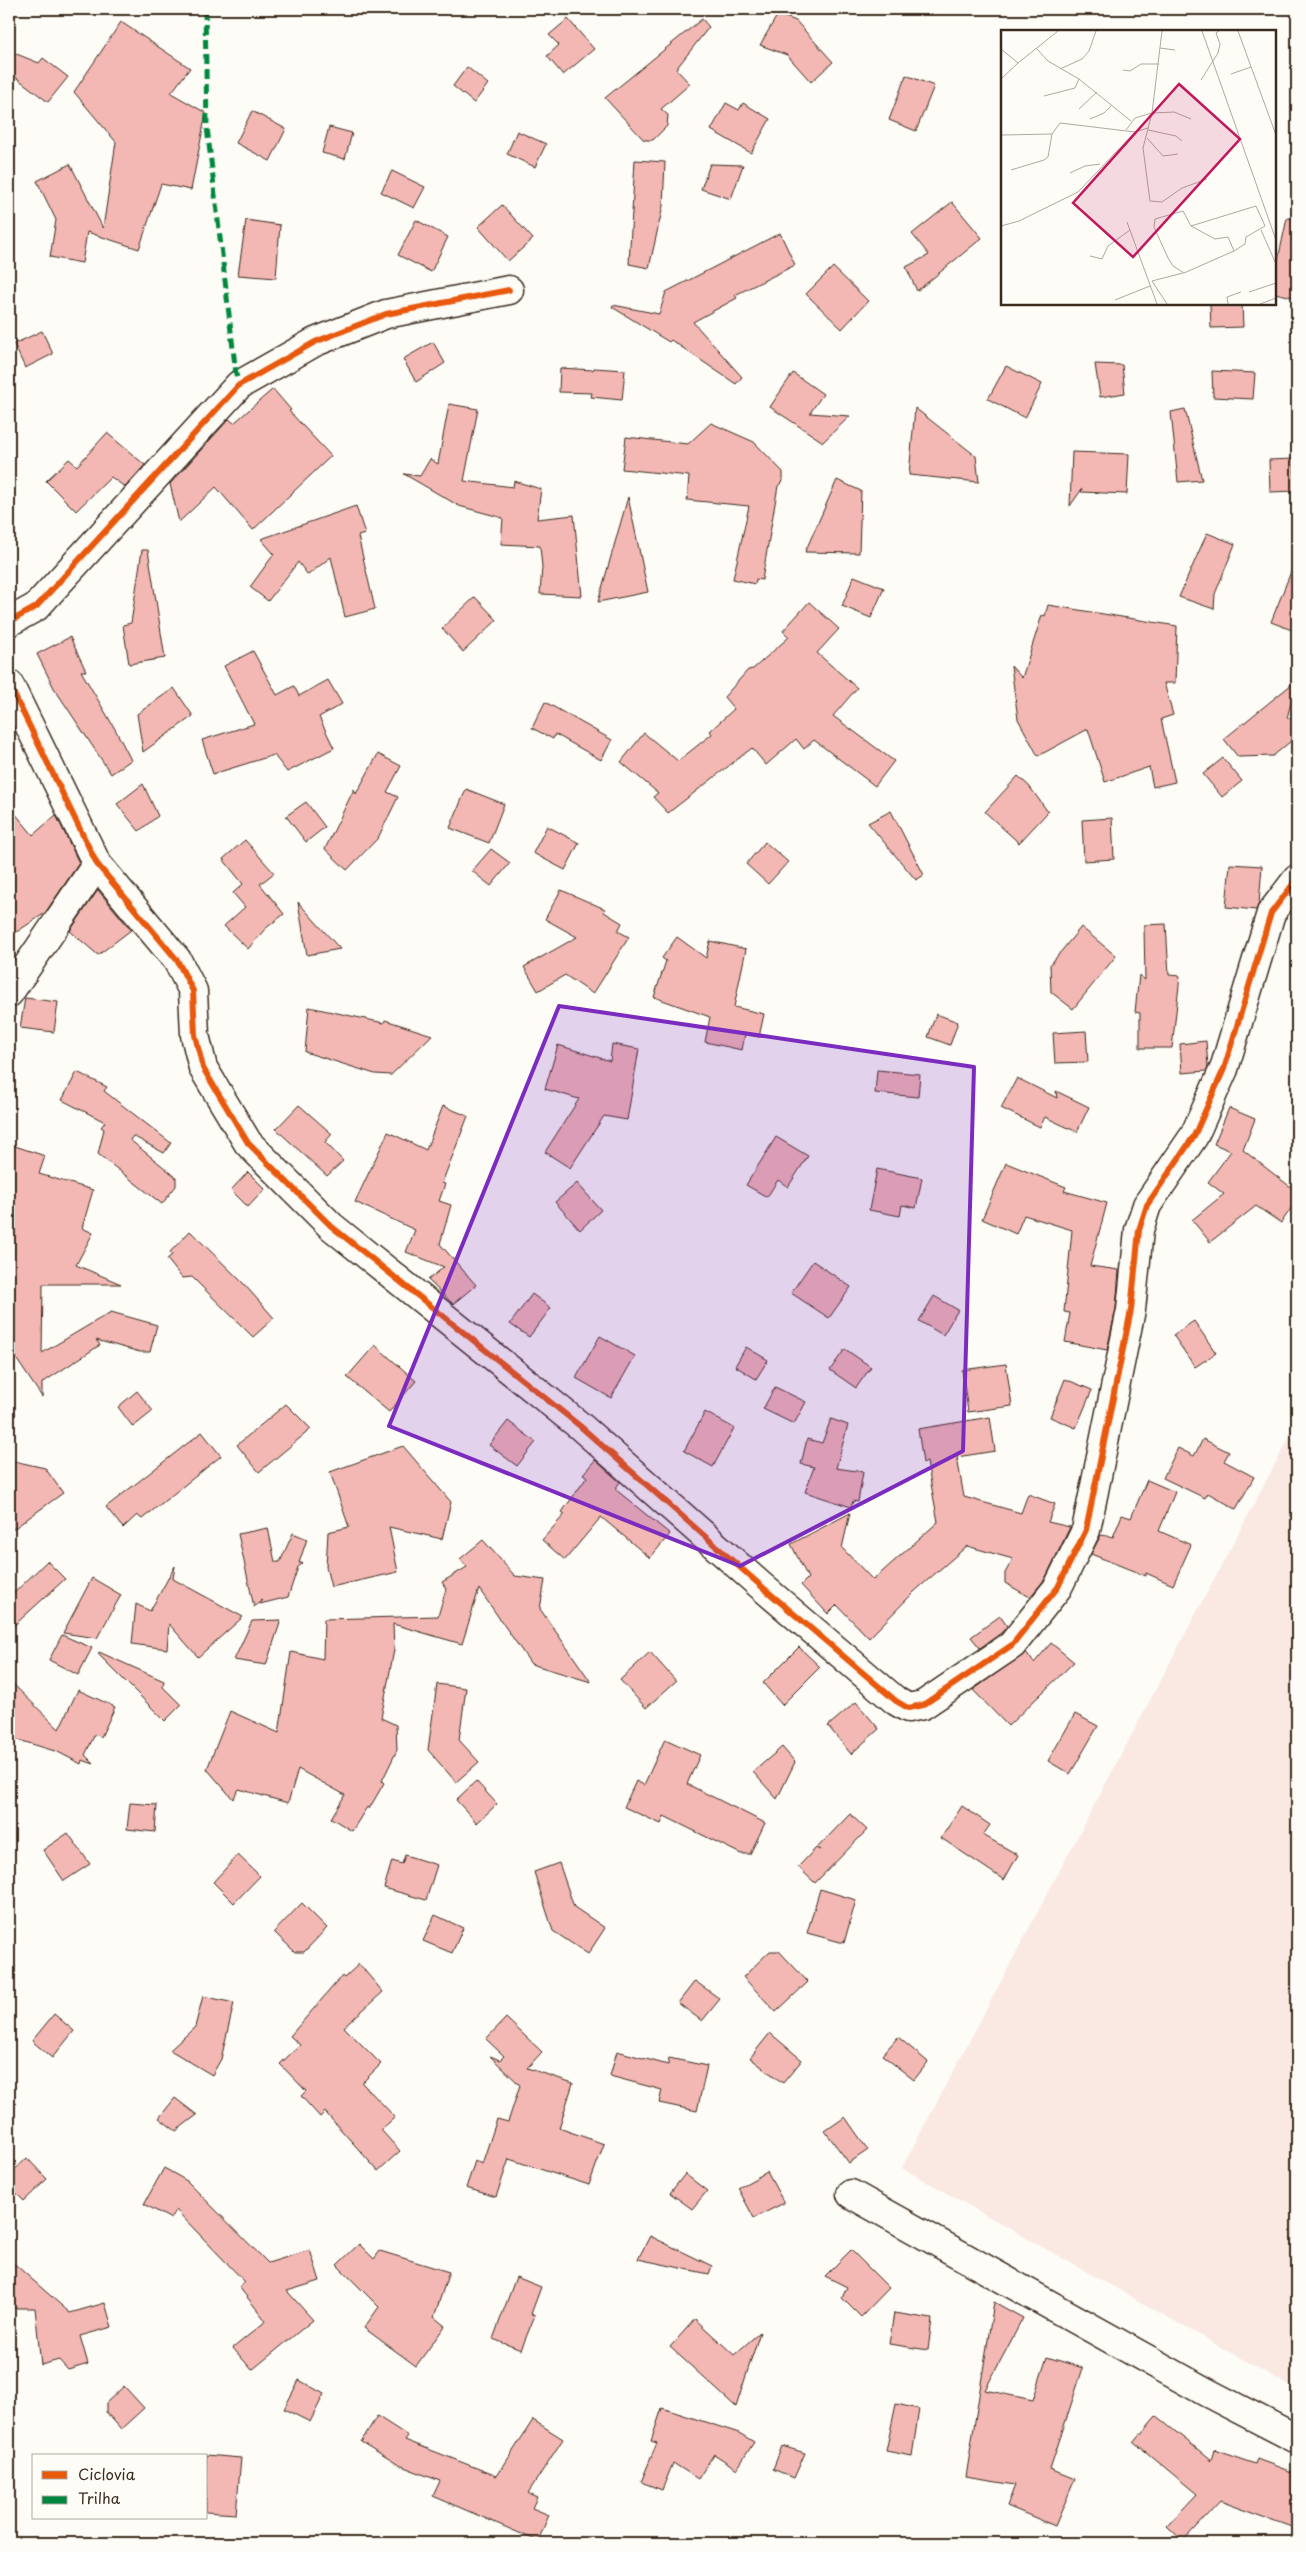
<svg xmlns="http://www.w3.org/2000/svg" width="1306" height="2552" font-family="'Playpen Sans',sans-serif">
  <style>
    .built { fill: #fae8e3 }
    .building { fill: #f3b8b4; stroke: #3b2a1e }
    .lines { fill: none; stroke-linecap: round; stroke-linejoin: round }
    .minor-casing { stroke: #3b2a1e; stroke-width: 31 }
    .minor { stroke: #fdfcf7; stroke-width: 28 }
    .quiet { stroke: #00873e; stroke-width: 5; stroke-dasharray: 10 5; stroke-linecap: butt }
    .cycleway-casing { stroke: #fdfcf7; stroke-width: 9 }
    .cycleway { stroke: #e8590c; stroke-width: 6 }
    .marked { fill: #7b2cbf; fill-opacity: 0.2; stroke: #7b2cbf; stroke-width: 4; stroke-linejoin: round }
    .inset-road { fill: none; stroke: #afa8a0; stroke-width: 1 }
    .view { fill: #c2185b; fill-opacity: 0.15; stroke: #c2185b; stroke-width: 2.5 }
    .inset-edge { fill: none; stroke: #3b2a1e; stroke-width: 2.5 }
  </style>
  <rect width="100%" height="100%" fill="#fdfcf7"/>
  <filter id="ink" filterUnits="userSpaceOnUse"><feTurbulence type="fractalNoise" baseFrequency=".02" numOctaves="2"/><feDisplacementMap in="SourceGraphic" scale="10" xChannelSelector="R" yChannelSelector="G"/><feConvolveMatrix kernelMatrix="1 2 1 2 8 2 1 2 1" color-interpolation-filters="sRGB"/></filter>
  <g filter="url(#ink)">
    <path class="built" d="M1297 1423V2390L902 2168Z"/>
    <g class="building">
      <path d="M778 14 796 21 833 62 811 82 787 55 760 45Z"/>
      <path d="M568 19 594 49 563 75 547 56 559 45 549 35Z"/>
      <path d="M702 19 709 27 676 69 690 84 661 109 668 115 667 126 653 140H644L605 98Z"/>
      <path d="M121 22 190 68 171 93 206 113 191 190 161 184 139 249 87 232 82 263 50 257 56 220 37 181 70 164 103 228 116 142 74 92Z"/>
      <path d="M9 51 39 63 43 58 68 77 48 102 9 72Z"/>
      <path d="M467 67 488 84 474 103 453 86Z"/>
      <path d="M906 75 934 86 916 131 889 120Z"/>
      <path d="M726 103 739 110 743 103 770 119 751 153 711 130Z"/>
      <path d="M252 111 286 129 270 161 236 143Z"/>
      <path d="M329 127 352 133 345 159 322 153Z"/>
      <path d="M517 131 546 144 535 167 507 154Z"/>
      <path d="M635 160 665 162 663 206 649 268 629 264Z"/>
      <path d="M710 164 743 165 731 199 701 189Z"/>
      <path d="M392 171 425 187 414 208 381 192Z"/>
      <path d="M952 202 982 238 917 291 906 267 929 255 912 234Z"/>
      <path d="M502 205 533 239 508 261 478 227Z"/>
      <path d="M1287 218 1297 219V298L1275 293V274Z"/>
      <path d="M246 220 280 225 276 278 238 275Z"/>
      <path d="M416 220 448 237 431 272 398 255Z"/>
      <path d="M780 233 795 265 735 295 737 298 693 322 742 377 736 384 671 340 669 342 612 307 613 305 659 314 666 292Z"/>
      <path d="M833 267 868 301 842 329 806 294Z"/>
      <path d="M1210 304H1242L1243 327 1211 328Z"/>
      <path d="M42 331 53 354 25 368 14 344Z"/>
      <path d="M433 342 445 363 416 382 403 359Z"/>
      <path d="M1095 364 1122 365 1125 393 1100 397Z"/>
      <path d="M1006 366 1042 384 1025 418 988 399Z"/>
      <path d="M560 368 593 370 594 368 625 370 622 400 591 397 592 393 559 392Z"/>
      <path d="M1212 371 1255 373 1253 399 1213 397Z"/>
      <path d="M793 373 823 394 810 413 850 416 823 442 770 407Z"/>
      <path d="M273 389 291 410 289 411 331 456 253 530 216 487 179 522 170 484 229 419 234 423Z"/>
      <path d="M449 404 478 409 464 481 513 487 514 481 541 489 537 519 574 515 582 596 540 594 542 567 540 546 501 544 503 518 459 506 404 474 420 476 430 459 438 464Z"/>
      <path d="M915 408 976 456 979 482 909 475Z"/>
      <path d="M1185 409 1202 480 1178 482 1171 412Z"/>
      <path d="M711 423 754 442 783 472V481L778 486 762 580 756 579 755 584 733 579 749 506 687 500 689 476 622 469 626 437 688 444Z"/>
      <path d="M107 433 145 465 125 487 111 477 76 511 46 481 69 459 77 466Z"/>
      <path d="M1072 452 1129 454 1127 494 1081 492 1082 489 1070 506Z"/>
      <path d="M1294 459 1296 491 1270 492 1269 460Z"/>
      <path d="M837 480 861 491 859 553 805 552Z"/>
      <path d="M628 497 648 592 598 602Z"/>
      <path d="M356 506 365 534 358 536 375 609 345 617 331 557 308 575 298 562 268 601 250 587 274 554 261 539Z"/>
      <path d="M1207 533 1235 544 1215 594 1214 609 1179 597Z"/>
      <path d="M142 550H148L165 658 129 664 123 625 131 623Z"/>
      <path d="M1296 559H1297V632L1271 622Z"/>
      <path d="M854 576 884 588 871 618 842 606Z"/>
      <path d="M475 597 497 620 463 652 442 628Z"/>
      <path d="M809 602 839 629 817 653 857 688 833 716 894 761 875 786 814 740 804 749 796 739 766 765 752 748 668 813 653 797 658 793 621 762 644 733 678 761 712 734 710 731 734 709 724 697 748 670 753 669 789 637 783 631Z"/>
      <path d="M1048 605 1177 626 1175 683H1164L1173 715 1161 719 1175 782 1153 787 1149 767 1105 782 1088 729 1038 756 1018 719 1011 666 1022 678 1042 615 1045 616Z"/>
      <path d="M70 637 86 671H81L115 729 131 760 111 774 54 688 37 654Z"/>
      <path d="M253 651 277 695 294 686 299 696 328 680 342 704 319 717 334 748 287 772 274 755 213 774 202 740 254 724 224 666Z"/>
      <path d="M1297 680 1287 718H1297V736L1273 756 1238 757 1224 739Z"/>
      <path d="M174 688 193 716 143 752 137 714Z"/>
      <path d="M545 702 612 740 601 760 555 734 553 739 532 728Z"/>
      <path d="M378 754 401 766 387 792 398 797 378 838 347 870 325 849 354 789 356 794Z"/>
      <path d="M1223 758 1242 781 1222 797 1203 774Z"/>
      <path d="M1018 776 1029 786 1048 812 1019 843 985 812Z"/>
      <path d="M143 784 158 816 139 831 117 804Z"/>
      <path d="M466 789 504 804 489 843 450 828Z"/>
      <path d="M306 802 325 827 306 842 286 816Z"/>
      <path d="M9 806 33 835 56 815 79 863 45 913 9 937Z"/>
      <path d="M891 811 924 875 916 880 868 823Z"/>
      <path d="M1112 818 1114 859 1084 861 1082 820Z"/>
      <path d="M547 826 579 843 565 870 533 853Z"/>
      <path d="M245 840 274 873 260 884 284 914 265 929 248 949 224 926 245 907 233 893 243 884 223 859Z"/>
      <path d="M765 842 788 862 768 884 746 864Z"/>
      <path d="M491 849 510 863 491 886 472 871Z"/>
      <path d="M1230 864 1262 866 1259 903 1256 910 1226 907Z"/>
      <path d="M98 890 131 930 98 955 70 931Z"/>
      <path d="M561 890 605 909 604 912 622 923 618 931 629 937 593 994 565 975 538 991 524 967 577 937 545 919Z"/>
      <path d="M298 902 340 949 307 955Z"/>
      <path d="M1166 924 1169 975 1180 976 1172 1048H1140V1013L1135 1012 1139 975 1145 980 1144 925Z"/>
      <path d="M1081 927 1116 956 1073 1009 1051 992 1050 965Z"/>
      <path d="M677 937 706 958 710 941 746 949 734 1007 764 1014 759 1037 745 1034 742 1050 705 1042 710 1017 654 997 666 961 662 958Z"/>
      <path d="M25 998 58 1002 54 1032 20 1028Z"/>
      <path d="M309 1007 384 1023 385 1020 432 1035 391 1075 375 1074 305 1052Z"/>
      <path d="M936 1014 958 1022 950 1045 928 1037Z"/>
      <path d="M1086 1031 1088 1062 1055 1063 1053 1033Z"/>
      <path d="M1206 1041 1208 1066 1206 1071 1182 1073 1180 1044Z"/>
      <path d="M612 1044 639 1049 627 1120 604 1116 570 1168 545 1152 579 1099 545 1089 558 1045 610 1061Z"/>
      <path d="M877 1070 920 1074 918 1097 875 1093Z"/>
      <path d="M77 1072 107 1087 104 1091 171 1143 164 1153 133 1136 130 1140 176 1177V1186L162 1204 98 1154 104 1129 101 1127 105 1122 62 1100Z"/>
      <path d="M1017 1078 1057 1098 1056 1091 1089 1107 1077 1132 1045 1117 1040 1127 1001 1108Z"/>
      <path d="M299 1105 332 1134 325 1142 343 1161 327 1176 276 1129Z"/>
      <path d="M443 1106 468 1116 442 1183 445 1184 439 1201 451 1205 440 1244 476 1285 453 1304 428 1280 444 1267 406 1252 415 1230 355 1202 388 1132 426 1150Z"/>
      <path d="M1229 1108 1255 1119 1243 1150 1297 1192V1200L1281 1223 1256 1206 1210 1242 1192 1220 1224 1194 1208 1182 1231 1151 1214 1144Z"/>
      <path d="M776 1137 808 1156 788 1187 778 1180 767 1197 746 1185Z"/>
      <path d="M9 1144 45 1156 39 1174 93 1190 82 1228 93 1233 76 1265 121 1284H43L42 1353 111 1312 157 1325 150 1352H140L96 1340 100 1345 42 1383V1397L9 1348Z"/>
      <path d="M1006 1163 1066 1187 1064 1191 1107 1203 1090 1266 1119 1270 1116 1308 1107 1350 1065 1342 1070 1313 1064 1312 1072 1230 1024 1215 1016 1234 982 1219Z"/>
      <path d="M877 1169 922 1178 916 1208 902 1205 900 1216 869 1210Z"/>
      <path d="M248 1172 265 1189 248 1207 231 1190Z"/>
      <path d="M577 1183 601 1210 580 1230 555 1202Z"/>
      <path d="M190 1231 242 1282 274 1318 253 1337 192 1277 182 1278 167 1259 172 1255 170 1252Z"/>
      <path d="M813 1261 851 1287 829 1318 791 1293Z"/>
      <path d="M532 1294 551 1308 529 1337 510 1324Z"/>
      <path d="M934 1296 958 1310 943 1335 919 1321Z"/>
      <path d="M1194 1321 1216 1353 1195 1367 1173 1335Z"/>
      <path d="M600 1336 635 1356 611 1398 576 1378Z"/>
      <path d="M375 1345 416 1381 389 1412 347 1377Z"/>
      <path d="M746 1347 768 1360 756 1379 735 1366Z"/>
      <path d="M845 1349 871 1367 856 1388 830 1370Z"/>
      <path d="M1006 1364 1012 1406 968 1412 962 1370Z"/>
      <path d="M1065 1379 1092 1390 1076 1428 1050 1417Z"/>
      <path d="M775 1387 806 1402 794 1424 763 1409Z"/>
      <path d="M137 1391 153 1411 133 1427 118 1407Z"/>
      <path d="M286 1404 311 1429 259 1472 237 1445Z"/>
      <path d="M705 1412 734 1428 713 1467 684 1451Z"/>
      <path d="M990 1417 995 1451 957 1457 964 1497 1021 1513 1028 1494 1055 1504 1048 1522 1070 1527 1045 1579 1030 1597 1005 1583V1573L1013 1559 967 1546 915 1591 869 1638 837 1605 828 1614 801 1585 808 1578 791 1544 850 1513 842 1548 873 1580 938 1522 927 1462 923 1463 918 1429Z"/>
      <path d="M831 1419 848 1425 836 1468 863 1472 858 1502 853 1501 851 1507 805 1492 814 1467 801 1464 807 1439 822 1443Z"/>
      <path d="M508 1421 536 1442 517 1466 489 1445Z"/>
      <path d="M202 1432 221 1456 142 1519 137 1515 123 1528 106 1507Z"/>
      <path d="M1203 1439 1229 1452 1224 1461 1254 1477 1236 1509 1208 1493 1205 1498 1163 1478 1178 1448 1194 1456Z"/>
      <path d="M403 1446 451 1502 442 1539 389 1527 398 1572 331 1587 326 1567 328 1532 349 1527 330 1472Z"/>
      <path d="M9 1460 45 1468 63 1493 9 1532Z"/>
      <path d="M595 1460 620 1482 615 1489 670 1534 650 1558 601 1517 565 1560 542 1540 565 1514 562 1512 587 1477 583 1474Z"/>
      <path d="M1147 1480 1175 1492 1159 1531 1191 1545 1173 1585 1146 1573V1576L1091 1554 1101 1535 1113 1537 1122 1515 1131 1518Z"/>
      <path d="M268 1528 275 1562H280L293 1533 307 1539 299 1563H303L298 1567 288 1597 260 1604 262 1600 254 1607 238 1534Z"/>
      <path d="M483 1540 515 1576 545 1580 540 1609 591 1682 531 1664 479 1589 462 1644 393 1624 394 1650 381 1718 396 1725 397 1750 382 1781 384 1783 369 1809 367 1807 352 1831 331 1818 345 1795 298 1769 288 1803 239 1789 233 1799 207 1769 230 1711 279 1733 291 1652 323 1659 324 1619 438 1616 446 1589 442 1582 467 1567 460 1559Z"/>
      <path d="M47 1561 65 1579 9 1630V1598Z"/>
      <path d="M175 1566 173 1579 243 1617 198 1657 169 1624 167 1649 132 1644 136 1604 150 1611Z"/>
      <path d="M92 1578 121 1595 97 1638 63 1633Z"/>
      <path d="M1000 1616 1007 1626 1001 1633 980 1648 971 1637Z"/>
      <path d="M281 1620 266 1665 234 1660 252 1621Z"/>
      <path d="M62 1635 92 1648 78 1675 49 1660Z"/>
      <path d="M1051 1643 1074 1662 1008 1726 973 1690 1026 1652 1034 1663Z"/>
      <path d="M799 1647 820 1667 782 1705 763 1683Z"/>
      <path d="M99 1652 164 1681 163 1687 181 1705 165 1721 98 1654Z"/>
      <path d="M650 1652 676 1681 646 1708 620 1680Z"/>
      <path d="M9 1680 59 1729 78 1690 115 1707 101 1737 95 1734 85 1755 94 1764 82 1760 81 1764 58 1752 9 1737Z"/>
      <path d="M437 1684 466 1688 459 1740 479 1762 456 1782 428 1750Z"/>
      <path d="M856 1702 879 1729 851 1754 828 1726Z"/>
      <path d="M1075 1714 1098 1726 1070 1774 1048 1761Z"/>
      <path d="M665 1739 700 1755 687 1784 765 1823 750 1854H741L664 1816 661 1824 624 1807 636 1781 644 1785Z"/>
      <path d="M782 1747 795 1762 777 1799 753 1772Z"/>
      <path d="M476 1781 497 1804 477 1823 456 1800Z"/>
      <path d="M130 1803 157 1805 155 1832 127 1829Z"/>
      <path d="M962 1806 990 1825 983 1835 1018 1855 1004 1880 941 1838Z"/>
      <path d="M850 1814 867 1830 815 1883 798 1867 816 1848 820 1850 818 1847Z"/>
      <path d="M68 1833 90 1864 64 1881 43 1850Z"/>
      <path d="M238 1855 260 1876 234 1903 213 1882Z"/>
      <path d="M405 1855 437 1865 426 1900 384 1888 392 1861 402 1864Z"/>
      <path d="M559 1863 574 1907 605 1928 588 1954 553 1931 534 1872Z"/>
      <path d="M820 1889 856 1900 844 1943 807 1933Z"/>
      <path d="M302 1903 327 1928 304 1952H295L274 1932Z"/>
      <path d="M435 1915 463 1928 452 1953 423 1941Z"/>
      <path d="M770 1951H779L808 1982 776 2012 743 1977Z"/>
      <path d="M359 1964 383 1992 344 2027 381 2064 362 2083 395 2117 381 2130 400 2151 378 2171 325 2112 320 2117 301 2096 306 2091 280 2064 300 2045 290 2036 342 1976 344 1978Z"/>
      <path d="M695 1981 720 1999 702 2021 678 2003Z"/>
      <path d="M203 1996 234 2003 221 2059 212 2075 170 2050 195 2027Z"/>
      <path d="M54 2014 74 2031 52 2058 32 2041Z"/>
      <path d="M506 2018 542 2052 527 2068 573 2083 559 2128 604 2144 589 2185 509 2159 496 2197 466 2188 475 2161 482 2164 497 2119 508 2122 520 2085 490 2056 500 2060 504 2056 486 2039Z"/>
      <path d="M770 2033 802 2060 783 2083 750 2058Z"/>
      <path d="M898 2037 928 2062 914 2080 882 2055Z"/>
      <path d="M617 2051 668 2065 669 2058 707 2066 697 2111 659 2103 662 2090 610 2076Z"/>
      <path d="M175 2098 197 2115 176 2131 159 2118Z"/>
      <path d="M845 2117 868 2150 849 2163 825 2131Z"/>
      <path d="M27 2158 47 2179 24 2201 9 2186V2175Z"/>
      <path d="M164 2168 187 2181 268 2263 310 2250 320 2281 287 2291 313 2320 252 2370 233 2348 266 2321 239 2287 245 2282 176 2210 171 2219 144 2204Z"/>
      <path d="M767 2172 784 2203 754 2218 738 2188Z"/>
      <path d="M685 2174 707 2191 692 2209 670 2193Z"/>
      <path d="M650 2236 712 2266 709 2274 638 2259Z"/>
      <path d="M359 2244 374 2259 380 2251 449 2272 434 2317 445 2326 416 2366 364 2328 379 2307 337 2265Z"/>
      <path d="M851 2250 889 2288 861 2317 842 2298 847 2287 825 2276Z"/>
      <path d="M9 2259 70 2313 105 2303 112 2327 80 2336 88 2364 68 2370 59 2360 41 2365 35 2308H13L9 2290Z"/>
      <path d="M516 2277 541 2287 531 2314 535 2315 521 2350 493 2339Z"/>
      <path d="M994 2302 1023 2318 985 2390 1033 2400 1047 2357 1083 2368 1050 2469 1075 2479 1055 2526 1007 2506 1015 2485 966 2477Z"/>
      <path d="M894 2313 932 2319 928 2350 889 2344Z"/>
      <path d="M695 2319 734 2355 760 2332 736 2407 670 2347Z"/>
      <path d="M299 2380 324 2394 310 2422 284 2409Z"/>
      <path d="M124 2386 144 2408 121 2429 106 2412V2403Z"/>
      <path d="M896 2404 919 2409 912 2456 886 2451Z"/>
      <path d="M662 2408 739 2433 754 2442 737 2469 714 2454 698 2479 673 2463 662 2490 641 2482 657 2443 651 2441Z"/>
      <path d="M377 2416 408 2436 405 2440 497 2476 533 2420 563 2439 528 2493 537 2497 532 2508 549 2515 538 2541 433 2496 440 2481 399 2465 361 2442Z"/>
      <path d="M1156 2416 1211 2460 1214 2450 1255 2464 1257 2459 1297 2474V2529L1220 2501 1183 2541 1167 2526 1197 2494 1134 2442Z"/>
      <path d="M782 2446 805 2453 794 2478 773 2469Z"/>
      <path d="M206 2455 241 2458 236 2514 206 2512Z"/>
    </g>
    <g class="lines">
      <defs>
        <g id="minor">
          <path d="M9 622 36 607 239 385 315 342 386 314 509 290"/>
          <path d="M9 684 97 864 177 960 193 991 195 1035 203 1068 248 1143 331 1226 580 1426 760 1585 896 1701 908 1708 923 1705 1012 1645 1058 1587 1086 1530 1131 1310 1139 1230 1147 1205 1194 1136 1224 1069 1271 913 1297 879"/>
          <path d="M9 993 97 864"/>
          <path d="M851 2194 1206 2392 1297 2439"/>
        </g>
      </defs>
      <use href="#minor" class="minor-casing"/>
      <use href="#minor" class="minor"/>
      <path class="quiet" d="M205 9 207 127 236 374 239 385"/>
      <defs>
        <g id="cycleway">
          <path d="M9 622 36 607 239 385 315 342 386 314 509 290"/>
          <path d="M9 684 97 864 177 960 193 991 195 1035 203 1068 248 1143 331 1226 580 1426 760 1585 896 1701 908 1708 923 1705 1012 1645 1058 1587 1086 1530 1131 1310 1139 1230 1147 1205 1194 1136 1224 1069 1271 913 1297 879"/>
        </g>
      </defs>
      <use href="#cycleway" class="cycleway-casing"/>
      <use href="#cycleway" class="cycleway"/>
    </g>
  </g>
  <path class="marked" d="M559 1006 974 1067 963 1451 740 1566 389 1426Z"/>
  <g transform="translate(1001 30)">
    <rect width="275" height="275" fill="#fdfcf7"/>
    <path class="inset-road" d="M161 1 151 83 142 118 149 171 161 172 181 158 206 149M201 1 275 210M237 1 275 105M35 18 47 31 78 49 130 91M159 18 174 20M0 19 17 33 57 1M59 39 81 29 88 21 95 1M122 40 129 41 140 34H158M230 44 250 37M0 49 17 33M200 50 217 23 219 14 215 3 218 1M43 66 74 58 78 49M78 79 96 62M89 89 103 83 111 75M125 100 134 88 151 83 173 82 190 89M147 100 175 106 181 111M1 105 51 104 59 93 134 102 147 98M146 108 162 126 177 124M10 140 43 130 47 127 51 104M69 143 84 136 99 134M126 192 156 274M0 196 18 191 77 162 134 102M190 196 214 209 227 207 233 221 183 243 172 236 167 228 153 197 154 189 182 181 190 196 255 176 264 196 245 207 244 214 233 221M260 200 275 234M89 226 101 229 107 216 129 200M248 262 275 253M114 270 149 256M166 274 151 251 182 243M227 274 226 267 240 262M259 274 275 268"/>
    <path class="view" d="M178 54 239 109 132 227 72 173Z"/>
    <rect width="275" height="275" class="inset-edge"/>
  </g>
  <rect width="1306" height="2552" fill="none" stroke="#fdfcf7" stroke-width="30"/>
  <rect x="15" y="15" width="1276" height="2522" fill="none" stroke="#3b2a1e" stroke-width="2" filter="url(#ink)"/>
  <rect x="32" y="2454" width="175" height="65" fill="#fdfcf7" stroke="#afa8a0"/>
  <rect x="42" y="2471" width="25" height="8" fill="#e8590c" stroke="#afa8a0"/>
  <text x="78" y="2480" font-size="15" fill="#3b2a1e">Ciclovia</text>
  <rect x="42" y="2496" width="25" height="8" fill="#00873e" stroke="#afa8a0"/>
  <text x="78" y="2504" font-size="15" fill="#3b2a1e">Trilha</text>
</svg>
